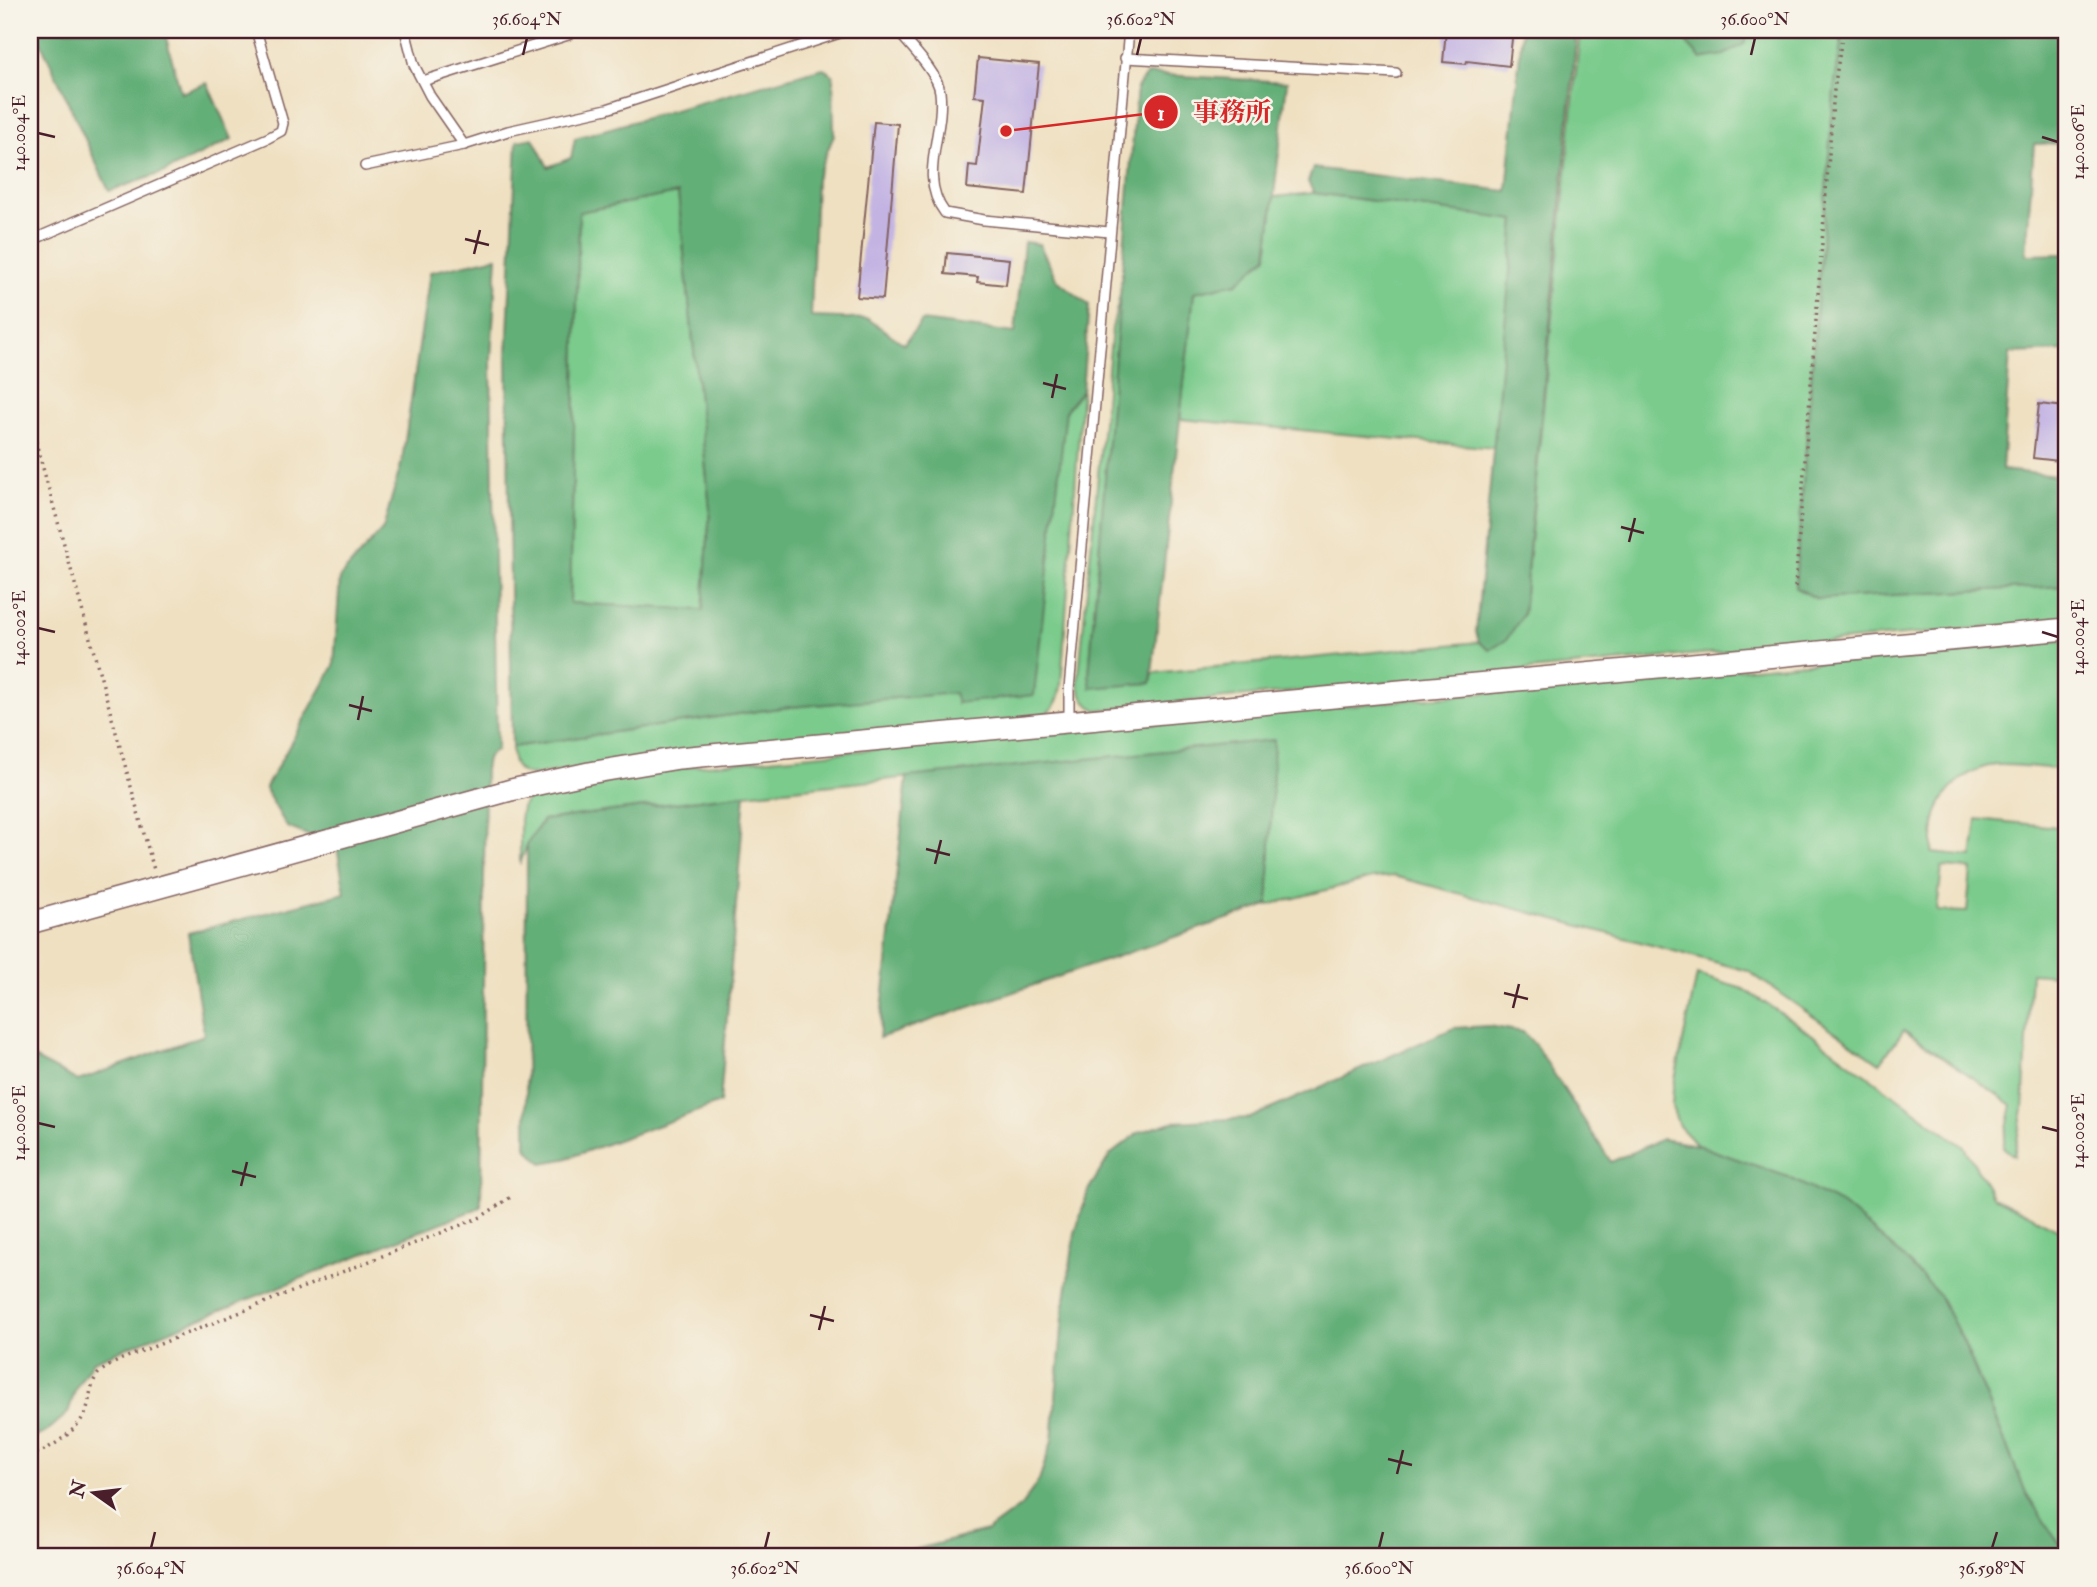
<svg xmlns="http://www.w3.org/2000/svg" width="2097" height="1587" font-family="'IM FELL Double Pica','Noto Serif JP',serif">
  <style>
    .green { fill: #7acb8c; stroke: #62755c; stroke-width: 2; fill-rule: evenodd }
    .forest { fill: #63af78; stroke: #566752; stroke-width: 2; fill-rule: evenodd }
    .building { fill: #c2b3e3 }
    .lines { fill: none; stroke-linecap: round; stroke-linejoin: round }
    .service-casing { stroke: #846360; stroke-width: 12 }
    .tertiary-casing { stroke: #846360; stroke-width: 24 }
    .path { stroke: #846360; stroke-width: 3.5; stroke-dasharray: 2 5; stroke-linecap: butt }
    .service { stroke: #fff; stroke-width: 9 }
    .tertiary { stroke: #fff; stroke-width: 21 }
    .ticks { fill: none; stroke: #4a1f2b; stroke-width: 2.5 }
    .leader { fill: none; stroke: #d62828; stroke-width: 2.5 }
    .callout-dot { fill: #d62828; stroke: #f7f3e8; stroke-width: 2.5 }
    .mark-label { font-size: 21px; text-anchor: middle; font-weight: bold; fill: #fff }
    .callout-label { font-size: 26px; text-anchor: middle; font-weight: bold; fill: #d62828; stroke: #f7f3e8; stroke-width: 5; stroke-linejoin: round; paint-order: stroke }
    .neatline { fill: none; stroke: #4a1f2b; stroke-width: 2.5 }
    .ticks-label { font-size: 18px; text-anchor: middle; fill: #4a1f2b }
  </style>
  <rect width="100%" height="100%" fill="#f7f3e8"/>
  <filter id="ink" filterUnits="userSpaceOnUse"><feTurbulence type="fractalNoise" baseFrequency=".0143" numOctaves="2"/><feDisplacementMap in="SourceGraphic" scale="14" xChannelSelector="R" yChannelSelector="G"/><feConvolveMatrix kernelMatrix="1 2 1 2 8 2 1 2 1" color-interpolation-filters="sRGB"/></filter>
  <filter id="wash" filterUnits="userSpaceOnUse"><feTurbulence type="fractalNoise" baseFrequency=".00686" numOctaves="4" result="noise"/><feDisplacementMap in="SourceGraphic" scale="28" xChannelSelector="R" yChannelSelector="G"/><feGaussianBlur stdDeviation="1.57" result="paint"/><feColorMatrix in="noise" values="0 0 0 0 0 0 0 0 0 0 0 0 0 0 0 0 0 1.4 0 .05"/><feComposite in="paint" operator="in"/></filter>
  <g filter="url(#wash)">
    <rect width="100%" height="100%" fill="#efe0c1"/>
    <g class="green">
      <path d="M1580 30H1681L1684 40 1744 44 1749 30H1843L1834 90 1795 587 1817 599 2067 586V620L1097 710C1084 704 1082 697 1078 684L1112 329 1120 295 1089 674 1151 683 1153 673 1479 642 1490 650 1523 615Z"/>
      <path d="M678 193 710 509 703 611 570 603 579 212Z"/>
      <path d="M1314 193 1515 220 1494 448 1180 419 1194 292 1237 283 1267 257 1274 197Z"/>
      <path d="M1082 390 1061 685C1059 700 1056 707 1043 716L532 775C515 774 512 762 512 747L779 708 955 693 957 703 1066 410Z"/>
      <path d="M2067 639V770C2046 768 2023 765 2001 765 1968 765 1938 793 1934 826 1933 835 1933 844 1932 853L1972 857 1977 819 2067 828V976L2031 973 2023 1109 2014 1156 2003 1147 2012 1105 1904 1030 1880 1063 1748 971 1394 876 1373 878 1268 905 1273 740 745 794 543 820 527 844 520 865V820L522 807 528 798 538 794 602 779 673 768ZM1942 867 1971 869 1967 912 1937 911Z"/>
      <path d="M1697 975 1743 989 1796 1023 1964 1147 1994 1197 2067 1234V1550L2055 1538 2026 1493 1964 1343 1939 1295 1899 1253 1844 1206 1788 1177 1697 1145 1679 1126 1672 1107 1673 1089Z"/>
    </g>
    <g class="forest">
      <path d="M35 30H164L181 93 207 83 232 139 165 172 109 191Z"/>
      <path d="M1522 30H1577L1523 615 1506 640 1490 650 1479 642 1476 632 1515 220 1314 193 1308 182 1313 168 1507 191Z"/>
      <path d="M1681 30H1749L1744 44 1724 55 1701 59 1684 40Z"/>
      <path d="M1843 30H2067V143L2034 144 2026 255 2067 254V351L2010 353 2002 470 2067 477V586L1817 599 1795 587 1834 90Z"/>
      <path d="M823 68 833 75 834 135 816 179 811 317 868 319 904 344 922 321 1015 333 1024 242 1039 244 1057 280 1089 305 1082 390 1066 410 1034 695 957 703 954 693 779 708 512 747 507 356 517 141 533 138 548 167 571 158 575 138ZM678 193 710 509 703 610 570 603 579 212Z"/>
      <path d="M1147 74 1287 82 1267 256 1237 283 1194 292 1151 683 1091 688 1089 675 1137 87Z"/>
      <path d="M497 257 491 359 497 749 487 758 485 770 481 1207 93 1361 76 1388 68 1413 45 1433 30 1439V1056L78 1081 204 1035 188 933 345 893 337 847 287 827 265 789 334 666 340 577 383 529 402 461 430 272Z"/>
      <path d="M1274 740 1268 905 879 1038 907 777Z"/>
      <path d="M745 794 720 1103 565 1159 542 1163 526 1147 527 844 543 820Z"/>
      <path d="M1488 1026 1523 1032 1536 1046 1611 1162 1662 1139 1697 1145 1788 1177 1844 1206 1899 1253 1939 1295 1964 1343 2026 1493 2055 1538 2067 1550V1557H886L987 1531 1021 1506 1039 1480 1052 1441 1064 1306 1075 1233 1088 1191 1110 1155 1138 1133 1172 1122 1250 1118 1454 1028Z"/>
    </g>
    <g id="blocks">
      <g class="building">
        <path d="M1446 30H1513L1509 66 1467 61 1466 64 1443 62Z"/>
        <path d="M978 58 1039 64 1026 194 967 188 969 165 977 166 985 97 974 96Z"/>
        <path d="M874 122 898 124 883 299 857 297Z"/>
        <path d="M947 253 1009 259 1006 285 977 282 978 277 945 274Z"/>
        <path d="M2039 404 2065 407 2059 461 2033 458Z"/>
      </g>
    </g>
  </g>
  <g filter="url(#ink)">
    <use href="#blocks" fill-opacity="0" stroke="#846360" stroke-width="2"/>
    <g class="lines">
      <defs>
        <g id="service">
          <path d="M405 30 414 65 430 96 464 145"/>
          <path d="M897 30C909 45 938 73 940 92 945 134 917 176 945 213L984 220 1109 232"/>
          <path d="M1125 58 1396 73"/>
          <path d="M423 81 568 35 575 30"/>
          <path d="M365 166 464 145 508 131 607 109 849 30"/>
          <path d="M30 241 268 138 281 131 283 123 256 30"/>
          <path d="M1069 721V689L1129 30"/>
        </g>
        <path id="tertiary" d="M30 923 511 790 589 773 679 758 2067 629"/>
      </defs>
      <use href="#service" class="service-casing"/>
      <use href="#tertiary" class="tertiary-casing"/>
      <g class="path">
        <path d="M30 421 154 870"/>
        <path d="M1795 587 1834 90 1843 30"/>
        <path d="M30 1456C49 1450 78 1431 86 1411 91 1398 89 1386 98 1374 104 1368 114 1363 122 1359L481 1217 511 1197"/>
      </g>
      <use href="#service" class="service"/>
      <use href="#tertiary" class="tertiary"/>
    </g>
  </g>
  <path class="ticks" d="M523 55 527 38M1137 55 1141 38M1751 55 1755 38M38 133 55 137M2042 137 2058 142M465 239 489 245M474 254 480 230M1043 383 1066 389M1052 398 1057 374M1621 527 1644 533M1629 542 1635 518M38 628 55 632M2042 632 2058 637M349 705 372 711M358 720 363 696M926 849 950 855M935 864 941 840M1504 993 1528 999M1513 1008 1519 984M38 1123 55 1127M2042 1127 2058 1131M232 1171 256 1177M241 1186 247 1162M810 1315 834 1321M819 1330 825 1306M1388 1459 1412 1465M1397 1474 1403 1450M151 1548 155 1532M765 1548 769 1532M1379 1548 1383 1532M1992 1548 1997 1532"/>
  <path class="leader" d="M1006 131L1161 112"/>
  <g class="callout-dot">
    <circle cx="1006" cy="131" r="7"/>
    <circle cx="1161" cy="112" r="18"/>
  </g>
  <g class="mark-label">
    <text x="1161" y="120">1</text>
  </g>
  <g class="callout-label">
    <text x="1232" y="121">事務所</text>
  </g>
  <rect width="2097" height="1587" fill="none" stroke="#f7f3e8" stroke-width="77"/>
  <g transform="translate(94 1493) rotate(284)" stroke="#f7f3e8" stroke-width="5" paint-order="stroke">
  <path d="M0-5L12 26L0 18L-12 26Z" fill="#4a1f2b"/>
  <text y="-10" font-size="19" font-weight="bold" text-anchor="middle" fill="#4a1f2b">N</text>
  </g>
  <rect x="38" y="38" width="2020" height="1510" class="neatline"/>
  <g class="ticks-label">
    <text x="527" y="25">36.604°N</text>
    <text x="1141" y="25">36.602°N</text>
    <text x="1755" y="25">36.600°N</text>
    <text transform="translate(19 133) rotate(-90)" y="6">140.004°E</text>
    <text transform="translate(2078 142) rotate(-90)" y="6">140.006°E</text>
    <text transform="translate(19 628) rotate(-90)" y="6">140.002°E</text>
    <text transform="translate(2078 637) rotate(-90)" y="6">140.004°E</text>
    <text transform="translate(19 1123) rotate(-90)" y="6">140.000°E</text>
    <text transform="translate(2078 1131) rotate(-90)" y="6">140.002°E</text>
    <text x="151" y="1574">36.604°N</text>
    <text x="765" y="1574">36.602°N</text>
    <text x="1379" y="1574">36.600°N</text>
    <text x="1992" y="1574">36.598°N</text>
  </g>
</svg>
